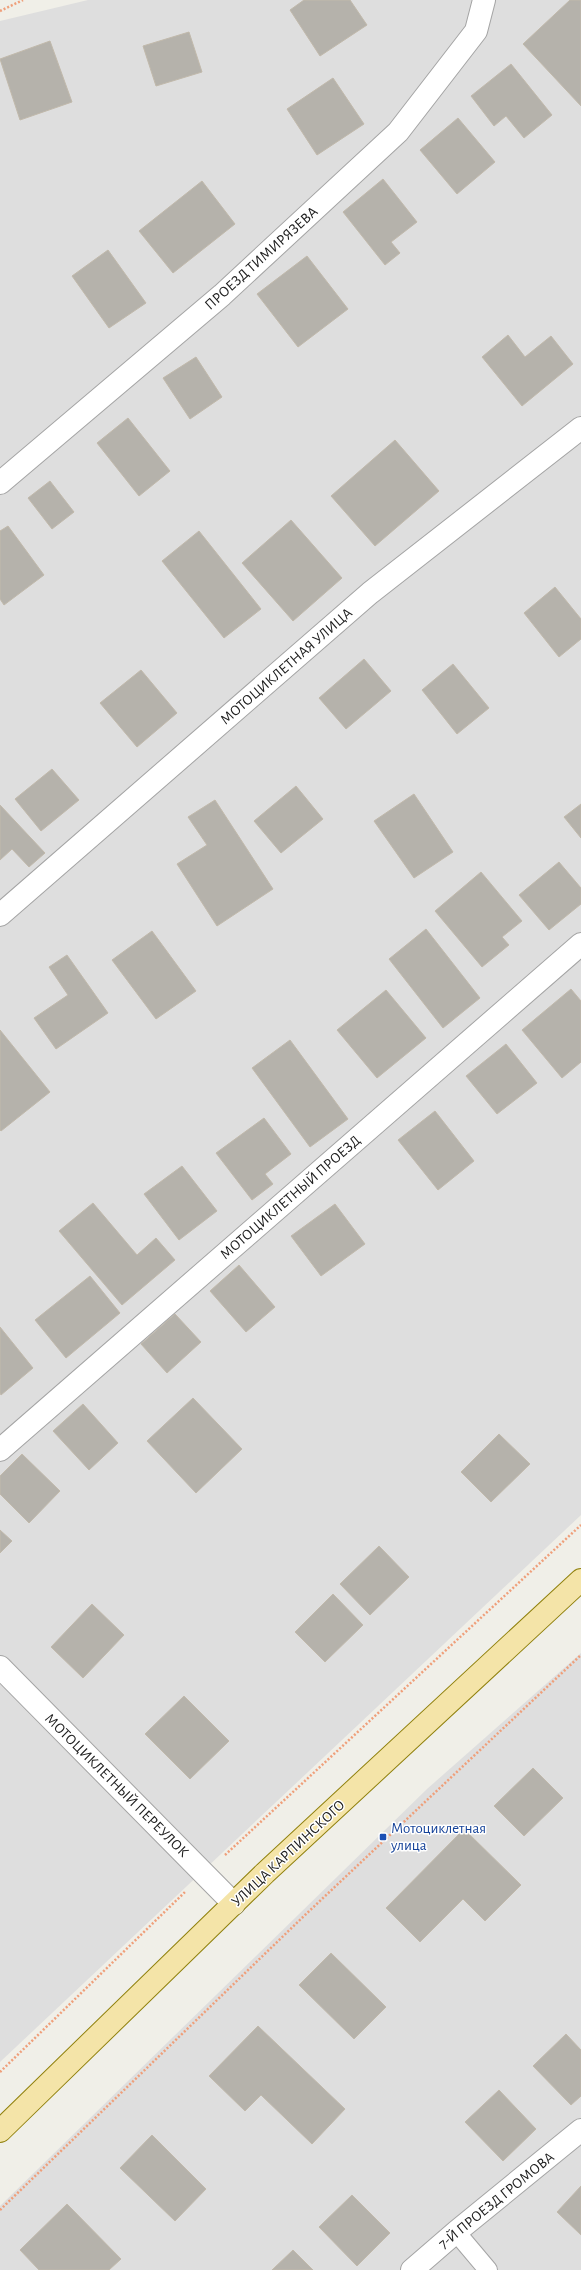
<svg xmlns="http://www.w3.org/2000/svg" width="581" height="2270" font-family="'Alegreya Sans',sans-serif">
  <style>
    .residential { fill: #dedede }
    .building { fill: #b5b2ab; stroke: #c1b9ab }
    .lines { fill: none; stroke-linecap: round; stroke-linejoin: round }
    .lane-casing { stroke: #a4a4a4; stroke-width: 20 }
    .street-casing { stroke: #a4a4a4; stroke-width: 24 }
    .primary-casing { stroke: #90810d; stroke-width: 24 }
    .path { stroke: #ef9f7a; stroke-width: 2.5; stroke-dasharray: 2 2; stroke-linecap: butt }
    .lane { stroke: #fff; stroke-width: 18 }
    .street { stroke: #fff; stroke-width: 22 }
    .primary { stroke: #f4e4a8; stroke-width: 22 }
    .transit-dot { fill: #1a4fb4; stroke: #fff; stroke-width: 1.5 }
    .labels { text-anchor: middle; stroke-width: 3; stroke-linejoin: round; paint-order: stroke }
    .street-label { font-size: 15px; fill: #202020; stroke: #fff }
    .transit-label { font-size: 15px; fill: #164399; stroke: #fff; text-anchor: start }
  </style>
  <rect width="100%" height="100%" fill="#f0efe8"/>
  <g class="residential">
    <path d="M88 0H581V1515L0 2062V21Z"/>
    <path d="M581 1653V2270H0V2206L427 1789Z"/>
  </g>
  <g class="building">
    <path d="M304 0H350L367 25 320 56 290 10Z"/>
    <path d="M570 0H581V106L523 44Z"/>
    <path d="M189 32 202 72 156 86 143 46Z"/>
    <path d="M50 41 72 102 20 120 0 59Z"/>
    <path d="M511 64 552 115 524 138 506 116 494 126 471 96Z"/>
    <path d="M333 78 364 124 317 155 287 109Z"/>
    <path d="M458 118 495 162 457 194 420 150Z"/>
    <path d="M383 179 417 222 391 242 400 253 385 265 343 212Z"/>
    <path d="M202 181 235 224 173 273 139 231Z"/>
    <path d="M108 250 146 303 109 328 72 276Z"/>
    <path d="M307 256 348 309 298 347 257 294Z"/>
    <path d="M508 335 525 357 551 336 573 364 522 406 482 357Z"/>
    <path d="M196 357 222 397 190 419 163 378Z"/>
    <path d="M128 418 170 471 139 496 97 443Z"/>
    <path d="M395 440 439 491 375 546 331 496Z"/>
    <path d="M50 481 74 512 52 529 28 498Z"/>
    <path d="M291 520 342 578 293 621 242 563Z"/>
    <path d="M8 526 44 575 4 605 0 599V531Z"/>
    <path d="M199 531 261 609 224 638 162 561Z"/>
    <path d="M555 587 581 619V639L559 657 524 613Z"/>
    <path d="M364 659 391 691 346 729 319 698Z"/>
    <path d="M453 664 489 708 457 734 422 690Z"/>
    <path d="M141 670 177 713 137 747 100 703Z"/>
    <path d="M52 769 79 800 41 831 15 799Z"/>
    <path d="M296 786 323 819 281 853 254 821Z"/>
    <path d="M414 794 453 852 414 878 374 821Z"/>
    <path d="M215 800 273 889 217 926 177 864 207 845 188 817Z"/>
    <path d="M581 804V838L564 817Z"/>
    <path d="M0 805 45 853 29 867 12 849 0 860Z"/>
    <path d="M559 862 581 888V904L549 930 519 895Z"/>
    <path d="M481 872 522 921 502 937 509 945 482 967 435 911Z"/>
    <path d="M426 929 480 998 443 1028 389 959Z"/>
    <path d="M152 931 196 991 156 1019 112 960Z"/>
    <path d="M67 955 108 1013 56 1049 34 1018 68 995 49 967Z"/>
    <path d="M571 989 581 1001V1062L562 1078 522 1030Z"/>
    <path d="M386 990 426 1038 377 1078 337 1030Z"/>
    <path d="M0 1030 50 1092 1 1131 0 1130Z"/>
    <path d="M290 1040 348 1119 310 1147 252 1068Z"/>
    <path d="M506 1044 537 1083 497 1114 466 1076Z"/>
    <path d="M435 1111 474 1161 438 1190 398 1140Z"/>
    <path d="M264 1118 291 1154 265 1174 273 1184 252 1200 216 1153Z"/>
    <path d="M182 1166 217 1211 179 1240 144 1194Z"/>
    <path d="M93 1203 137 1255 156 1238 175 1260 122 1305 59 1231Z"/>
    <path d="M335 1204 365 1244 321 1276 291 1236Z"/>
    <path d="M239 1265 275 1307 246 1332 210 1291Z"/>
    <path d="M90 1276 120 1313 66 1358 35 1320Z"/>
    <path d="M175 1314 201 1342 167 1373 141 1344Z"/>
    <path d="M0 1327 33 1368 1 1395 0 1393Z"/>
    <path d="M193 1398 242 1449 196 1493 147 1441Z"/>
    <path d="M83 1404 118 1443 89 1470 53 1431Z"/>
    <path d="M499 1434 530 1464 491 1502 461 1472Z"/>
    <path d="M22 1454 60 1491 29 1523 0 1494V1476Z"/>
    <path d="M0 1530 12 1541 0 1553Z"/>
    <path d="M379 1546 409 1577 370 1615 340 1584Z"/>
    <path d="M333 1594 363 1625 325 1662 295 1632Z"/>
    <path d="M92 1604 124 1635 83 1678 51 1647Z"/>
    <path d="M184 1696 229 1741 190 1779 145 1734Z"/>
    <path d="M533 1768 563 1798 524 1836 494 1806Z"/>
    <path d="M464 1829 521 1885 485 1921 463 1899 420 1942 386 1908Z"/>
    <path d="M331 1953 386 2007 354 2039 299 1985Z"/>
    <path d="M258 2026 345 2109 312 2144 261 2095 245 2111 209 2076Z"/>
    <path d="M566 2034 581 2050V2096L571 2105 533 2066Z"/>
    <path d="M499 2090 536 2129 503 2161 465 2122Z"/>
    <path d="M152 2135 206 2189 175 2221 120 2168Z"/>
    <path d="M581 2186V2235L557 2212Z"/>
    <path d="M352 2195 390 2233 357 2266 319 2227Z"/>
    <path d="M67 2204 121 2259 109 2270H39L20 2250Z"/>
    <path d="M293 2250 313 2270H272Z"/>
  </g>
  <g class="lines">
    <defs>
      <path id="lane" d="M456 2232 488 2270"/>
      <g id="street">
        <path d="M0 483 222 295 398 132 476 31 484 0"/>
        <path d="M0 915 370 593 581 428"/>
        <path d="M0 1450 581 944"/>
        <path d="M0 1667 234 1904"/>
        <path d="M412 2270 456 2232 581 2130"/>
      </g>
      <path id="primary" d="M0 2131 265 1873 581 1580"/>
    </defs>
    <use href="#lane" class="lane-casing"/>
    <use href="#street" class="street-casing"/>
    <use href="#primary" class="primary-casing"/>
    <g class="path">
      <path d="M0 11 23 0"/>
      <path d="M225 1855 581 1525"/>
      <path d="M0 2072 185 1892"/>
      <path d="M0 2210 305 1915 581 1655"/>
    </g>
    <use href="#lane" class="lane"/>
    <use href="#street" class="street"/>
    <use href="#primary" class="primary"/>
  </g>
  <rect class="transit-dot" x="379" y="1833" width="8" height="8" rx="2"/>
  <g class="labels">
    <g class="street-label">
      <text transform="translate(261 258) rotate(-42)" y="5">ПРОЕЗД ТИМИРЯЗЕВА</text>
      <text transform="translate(286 666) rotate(-41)" y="5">МОТОЦИКЛЕТНАЯ УЛИЦА</text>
      <text transform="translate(290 1197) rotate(-41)" y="5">МОТОЦИКЛЕТНЫЙ ПРОЕЗД</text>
      <text transform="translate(117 1785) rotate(45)" y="5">МОТОЦИКЛЕТНЫЙ ПЕРЕУЛОК</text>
      <text transform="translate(288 1853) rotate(-43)" y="5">УЛИЦА КАРПИНСКОГО</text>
      <text transform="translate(496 2200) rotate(-39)" y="5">7-Й ПРОЕЗД ГРОМОВА</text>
    </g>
    <g class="transit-label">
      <text x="391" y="1833">Мотоциклетная<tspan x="391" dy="17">улица</tspan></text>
    </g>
  </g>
</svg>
